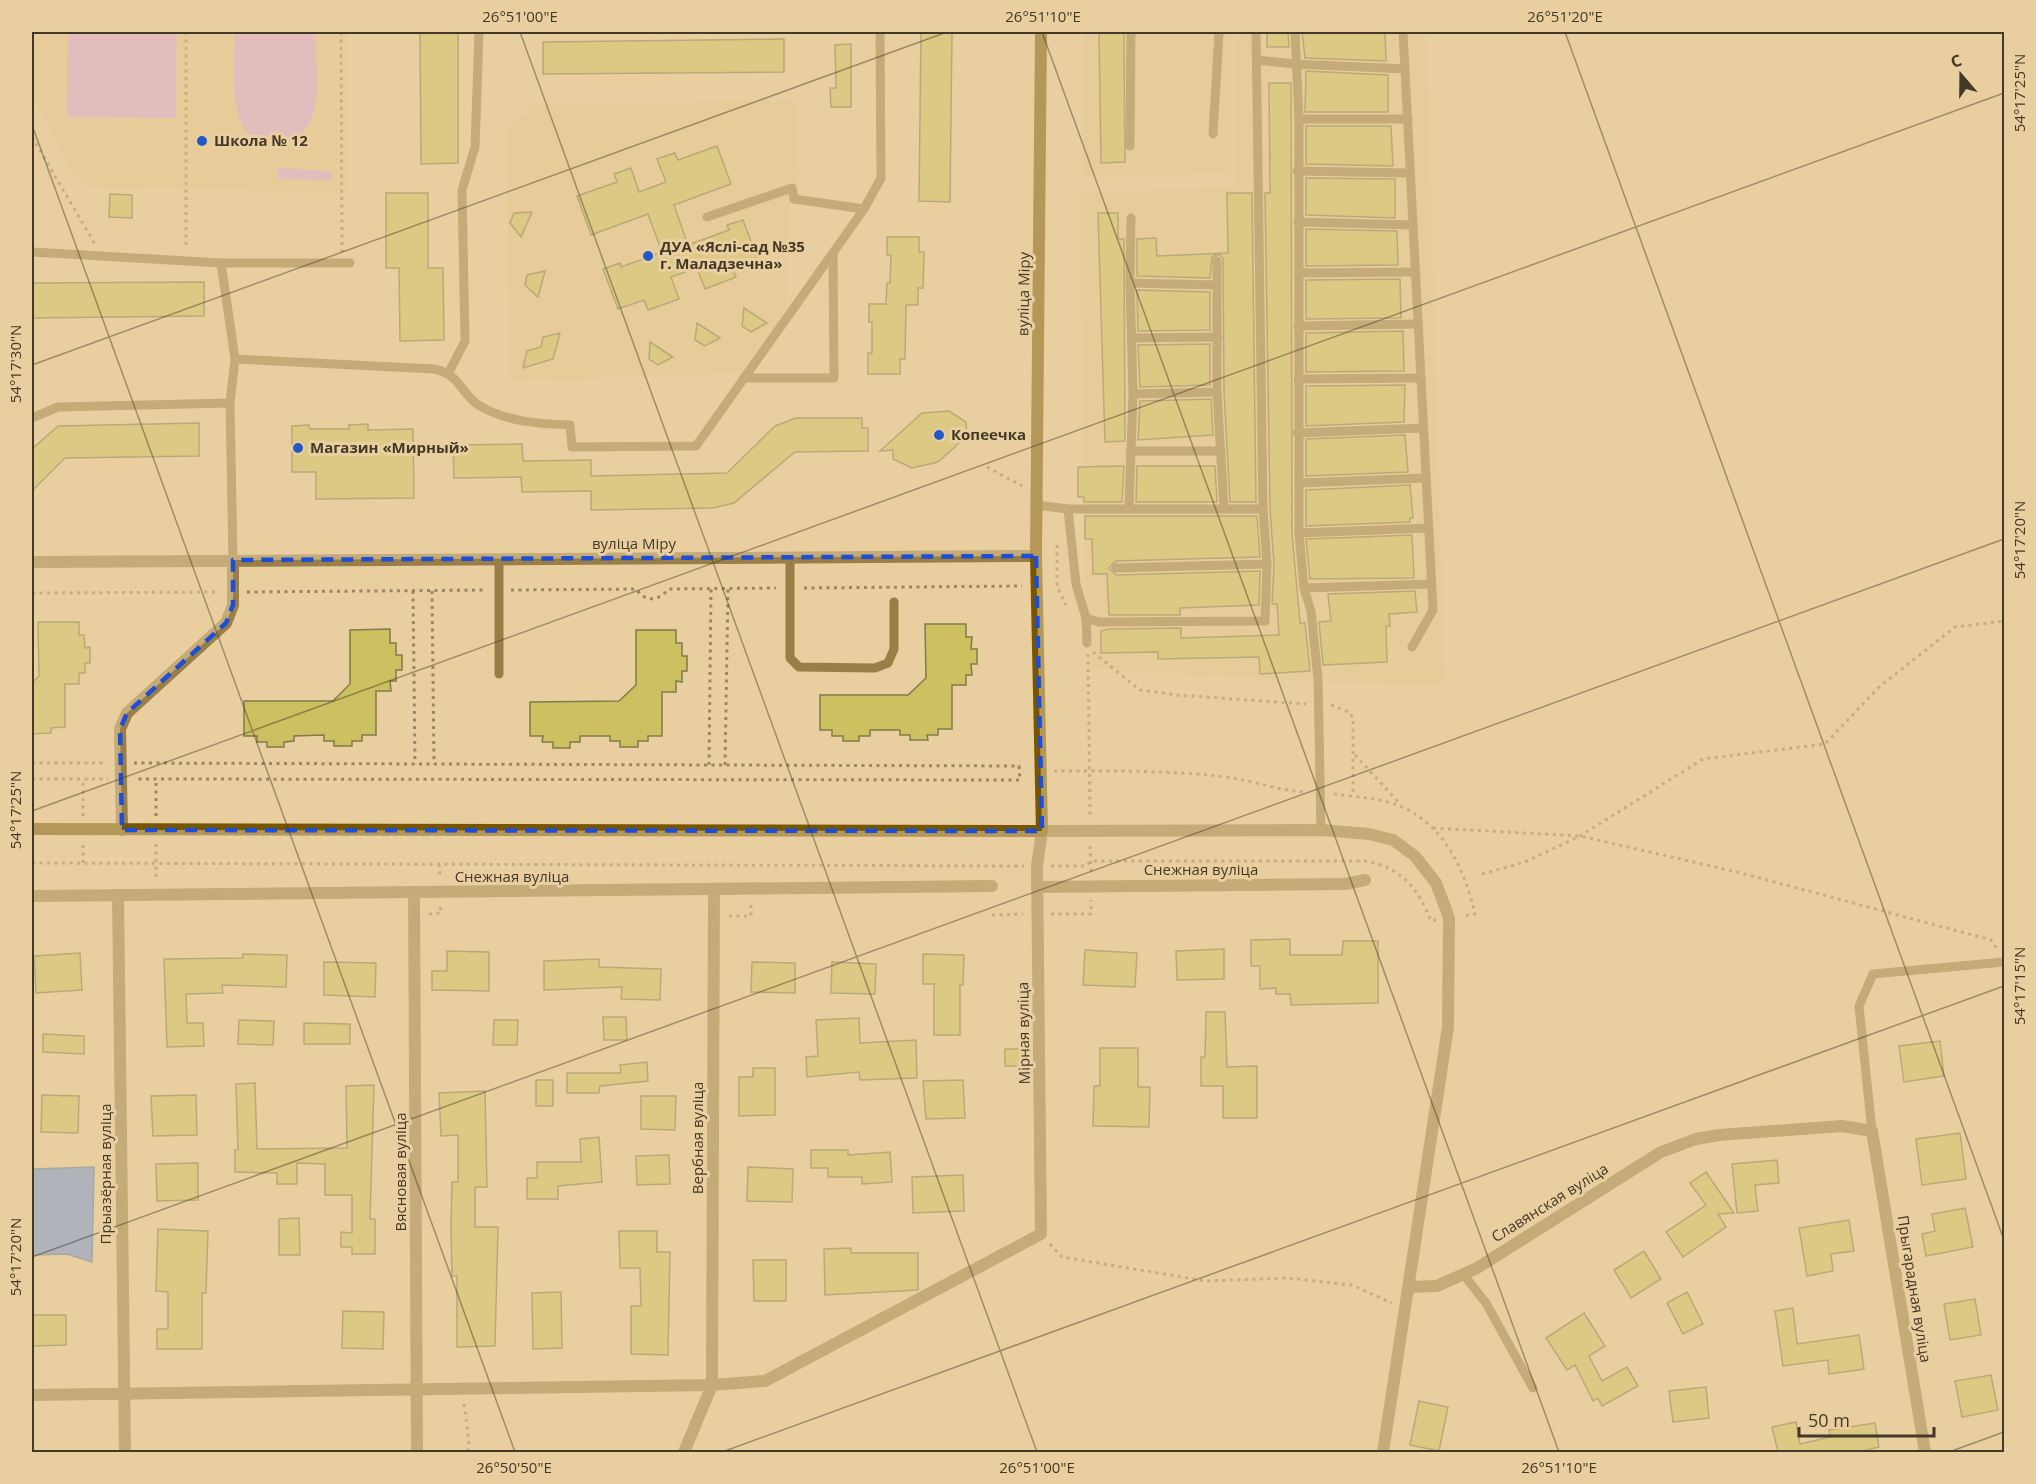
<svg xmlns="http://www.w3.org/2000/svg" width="2036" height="1484" font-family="'Open Sans',sans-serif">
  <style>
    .built { fill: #e5c891 }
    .green { fill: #dba7e1 }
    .water { fill: #6a90da; stroke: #5e76a4; stroke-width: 1.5 }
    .building { fill: #ccc060; stroke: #807b4a; stroke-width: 1.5 }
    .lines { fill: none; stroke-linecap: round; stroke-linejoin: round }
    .path { stroke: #988665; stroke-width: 3; stroke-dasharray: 3 4.5; stroke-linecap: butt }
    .service { stroke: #9a7e47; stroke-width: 9 }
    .minor { stroke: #9a7e47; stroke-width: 12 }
    .tertiary { stroke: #9a7e47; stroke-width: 12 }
    .secondary { stroke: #775601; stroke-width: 12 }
    .marked { fill: none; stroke: #1d4ed8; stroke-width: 4.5; stroke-dasharray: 12 8; stroke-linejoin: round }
    .ticks { fill: none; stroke: #433926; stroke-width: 1.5; stroke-opacity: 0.45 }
    .poi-dot { fill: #2458c6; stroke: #e9cfa0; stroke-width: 2 }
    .labels { text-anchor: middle; stroke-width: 6; stroke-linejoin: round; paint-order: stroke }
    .poi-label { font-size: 15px; font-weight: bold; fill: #433926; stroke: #e9cfa0; text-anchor: start }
    .street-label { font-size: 15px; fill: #433926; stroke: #e9cfa0 }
    .neatline { fill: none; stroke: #433926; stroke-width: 2 }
    .ticks-label { font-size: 15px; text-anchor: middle; fill: #433926 }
  </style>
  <rect width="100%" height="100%" fill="#e9cfa0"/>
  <g class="built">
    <path d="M32 32H347L346 193 81 186 32 96Z"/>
    <path d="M1083 32H1231V174L1083 175Z"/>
    <path d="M1234 32H1426L1444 683 1322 682 1092 669 1085 579 1080 191 1236 189Z"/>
    <path d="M796 101 799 193 789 205 786 307 751 373 510 381 506 129 539 104Z"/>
  </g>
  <g class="green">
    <path d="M68 32H177L176 118 67 117Z"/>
    <path d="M235 32H315C315 55 320 93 313 114 309 128 298 138 284 141 222 156 235 66 235 32Z"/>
    <path d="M278 168 330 171 333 174 332 180 278 179Z"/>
  </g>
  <path class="water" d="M94 1167 92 1262 67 1254 32 1255V1169Z"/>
  <g class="building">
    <path d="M420 32H458V163L421 164Z"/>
    <path d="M921 32H952L950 202 919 201Z"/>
    <path d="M1099 32H1124L1125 162 1101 163Z"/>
    <path d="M1267 32H1288L1289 47H1267Z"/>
    <path d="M1302 32H1385L1386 61 1305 58Z"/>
    <path d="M784 39V72L543 74V42Z"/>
    <path d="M851 44V107H831L830 88H836L835 45Z"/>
    <path d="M1306 71 1388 75V112H1305Z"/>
    <path d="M1269 83H1291L1292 533 1300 623H1305L1310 671 1260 674 1259 657 1158 659V652L1101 653V631L1109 629 1181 628V638L1279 635 1277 604H1272L1274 564 1270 509 1265 193H1270Z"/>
    <path d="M1306 126H1391L1393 166 1306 164Z"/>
    <path d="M717 146 731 184 674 205 688 245 729 230 727 225 743 220 757 258 732 267 736 277 705 289 697 268 671 277 679 299 648 310 644 300 618 309 603 269 620 263 621 267 662 252 648 214 591 235 577 196 617 182 614 174 631 168 639 192 666 182 657 159 675 153 678 160Z"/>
    <path d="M1306 178 1395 179V218L1306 215Z"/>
    <path d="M386 193H428V268H443L444 340 400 341 399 268H386Z"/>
    <path d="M1227 193H1252L1256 502H1230L1224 392 1223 258 1218 254 1212 257 1210 278 1137 276V239L1156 238 1157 256 1228 253Z"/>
    <path d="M110 194 132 195V218L109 217Z"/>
    <path d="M532 212 521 237 510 223 514 213Z"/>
    <path d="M1098 213H1118V239H1124L1125 441 1105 442Z"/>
    <path d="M1306 229 1397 231 1398 265 1306 266Z"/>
    <path d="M887 237H919V252H924L923 288H918V305H906L905 359H900V374H868V353H872V322H869V304H886L887 283H890L891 255H887Z"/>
    <path d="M545 271 538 297 525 285 527 275Z"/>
    <path d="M1400 279 1401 318 1306 319V280Z"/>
    <path d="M204 282V316L32 318V283Z"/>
    <path d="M1137 290 1210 292V330L1138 331Z"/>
    <path d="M744 308 767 323 751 332 742 326Z"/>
    <path d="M697 323 720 338 705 346 695 340Z"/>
    <path d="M1403 331 1404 371 1306 372V333Z"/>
    <path d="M560 333 553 359 523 368 527 351 541 347 543 337Z"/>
    <path d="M650 342 673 357 658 365 649 359Z"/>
    <path d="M1210 344V385L1140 387 1138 345Z"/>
    <path d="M1405 385 1404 422 1306 426V386Z"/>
    <path d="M1211 399 1213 435 1138 440 1140 401Z"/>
    <path d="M949 411 966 422 967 436 938 462 912 468 893 459V450L880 451 922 413Z"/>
    <path d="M796 418H862V428H868V451L795 452 734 503 713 508 591 510V491L522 492 521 477 454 478 453 445 522 444 523 461 591 460V476L727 473 775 426Z"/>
    <path d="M199 423V456L65 458 32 491V449L58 426Z"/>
    <path d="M368 424V430L413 429 414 498 316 499V472H292V426L309 425 310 429H349V425Z"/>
    <path d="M1405 435 1408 472 1306 476V439Z"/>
    <path d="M1124 466 1122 502H1084V497H1078V467Z"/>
    <path d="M1137 466H1215L1217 502H1136Z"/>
    <path d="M1410 485 1413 518H1410V522L1306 526V490Z"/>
    <path d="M1085 516H1257L1260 557 1116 561 1109 568 1116 575 1260 571 1259 605 1180 608V615H1109L1107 574H1093L1092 539H1085Z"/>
    <path d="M1412 535 1414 578 1310 579 1306 539Z"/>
    <path d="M1415 591 1417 612 1389 614 1390 626H1386L1387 662 1323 665 1319 622 1331 621 1328 594Z"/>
    <path d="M38 622H79V635H84L85 648 90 647V663H85V673H79V684H65V727L51 728V733L32 734V683L39 676Z"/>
    <path d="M925 624H966V637H972L971 649H977V664H971L972 675H966V685H952V729H938V735H927L928 740H910V735H900V730H870V736H859V741H843V736H832V730H820V695H908L926 678Z"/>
    <path d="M390 629V643H396V655H402V670H396V681H390L391 691H376V735H362V741H352V746H334V741H324V735L294 736V741L284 742V747H267V742H257V736H244V701H333L350 684V630Z"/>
    <path d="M636 630H676V643H682V656H687V671H682V682L676 681V692H662V736H648V741H638V747H620V741H610V736H580V742H570V748H553V742H542L543 736H530V702L619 701 636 685Z"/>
    <path d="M1290 939V955H1342L1343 941H1378V1003L1291 1005 1290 994H1276V988L1260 989V966H1251V940Z"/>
    <path d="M1224 949V979L1177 980 1176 951Z"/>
    <path d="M1085 950 1137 953 1135 987 1083 985Z"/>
    <path d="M447 951 489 952V991L432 990V971H447Z"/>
    <path d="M80 953 82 990 36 993 34 956Z"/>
    <path d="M243 954 287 955 286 987 222 985 223 993 186 994 187 1023H203L204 1046 167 1047 164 959 243 958Z"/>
    <path d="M923 954 964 955 963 985H960V1035H934V984H923Z"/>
    <path d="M599 959V967L661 969 660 1000 621 999 622 987 544 990V961Z"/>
    <path d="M324 962 376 963 375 997 324 995Z"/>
    <path d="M752 962 795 963V993L751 992Z"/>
    <path d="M832 962 876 964 875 994 831 993Z"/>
    <path d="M1206 1012H1225L1227 1067 1257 1066V1118H1223V1086H1201V1057H1205Z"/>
    <path d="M603 1017H626L627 1040H604Z"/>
    <path d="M859 1018 860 1043 916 1040 917 1078 860 1080 859 1072 807 1077 806 1057 818 1056 816 1020Z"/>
    <path d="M239 1020 274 1021 273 1045 238 1044Z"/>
    <path d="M494 1020H518L517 1045H493Z"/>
    <path d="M304 1023 350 1024V1044H304Z"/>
    <path d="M43 1034 84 1036V1054L43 1052Z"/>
    <path d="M1940 1041 1944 1076 1904 1082 1899 1046Z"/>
    <path d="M1100 1048H1138V1087H1150L1149 1127 1093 1126 1094 1086H1100Z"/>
    <rect x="1005" y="1049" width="15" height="17"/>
    <path d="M647 1062 648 1081 600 1086 599 1093H567V1073H621L620 1065Z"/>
    <path d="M753 1068H775V1115L739 1116V1077H753Z"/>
    <rect x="536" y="1080" width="17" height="26"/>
    <path d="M963 1080 965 1118 926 1119 923 1081Z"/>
    <path d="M255 1083 257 1149 347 1148 346 1086 374 1085 370 1219H375V1254H352V1247H341V1232L352 1233V1195H325V1164L297 1163V1184H277V1173L235 1172V1150H238L236 1084Z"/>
    <path d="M485 1091 487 1187H475V1227H498L495 1346 457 1347V1276H452L451 1228 452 1182H458V1135L441 1136 439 1093Z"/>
    <path d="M42 1095 79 1096 78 1133 41 1132Z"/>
    <path d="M196 1095 197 1135 153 1136 151 1096Z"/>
    <path d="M641 1096H676L675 1130 641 1129Z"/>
    <path d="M1960 1133 1966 1179 1922 1185 1916 1139Z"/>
    <path d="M599 1137 602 1182 558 1186V1199H527V1178H537V1162H581L580 1139Z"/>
    <path d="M811 1150H848V1155L890 1152 892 1182 862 1184V1177H828V1168H811Z"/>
    <path d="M669 1155 670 1184 637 1185 636 1156Z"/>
    <path d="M1777 1160 1779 1183 1755 1185 1758 1211 1737 1213 1732 1164Z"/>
    <path d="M198 1163V1200L157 1201 156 1164Z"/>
    <path d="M748 1167 793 1169 792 1202 747 1201Z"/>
    <path d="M1706 1172 1734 1213 1718 1214 1726 1227 1683 1257 1666 1232 1706 1205 1690 1183Z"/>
    <path d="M963 1175 964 1211 913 1213 912 1177Z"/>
    <path d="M1965 1208 1973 1247 1926 1256 1922 1234 1935 1231 1932 1214Z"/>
    <path d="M299 1218 300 1255H279V1219Z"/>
    <path d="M1849 1220 1854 1251 1831 1254 1833 1271 1807 1276 1799 1228Z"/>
    <path d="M158 1229 208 1231 206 1293H202V1349H157V1329H168V1292L156 1291Z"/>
    <path d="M619 1231H657V1252H670L668 1355 631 1354V1306H641L640 1268H620Z"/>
    <path d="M851 1248V1253H918V1290L825 1295 824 1249Z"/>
    <path d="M1644 1251 1661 1279 1631 1298 1614 1270Z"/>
    <path d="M753 1260H786V1301H754Z"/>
    <path d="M561 1292 562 1348 533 1349 532 1293Z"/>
    <path d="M1687 1292 1703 1324 1683 1334 1667 1303Z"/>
    <path d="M1975 1299 1981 1335 1950 1340 1944 1304Z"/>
    <path d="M1793 1308 1797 1344 1859 1335 1864 1369 1829 1374 1828 1360 1783 1366 1775 1311Z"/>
    <path d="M343 1311 384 1312 383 1349 342 1348Z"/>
    <path d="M1584 1313 1605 1346 1589 1356 1602 1381 1627 1367 1638 1386 1602 1406 1598 1398 1593 1401 1575 1365 1567 1370 1546 1338Z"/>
    <path d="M33 1315H66V1345L33 1346Z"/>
    <path d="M1991 1375 1998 1410 1962 1417 1955 1381Z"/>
    <path d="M1706 1387 1709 1418 1673 1422 1669 1391Z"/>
    <path d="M1419 1401 1448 1407 1439 1451 1410 1445Z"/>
    <path d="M1796 1422 1800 1444 1830 1437 1829 1430 1875 1423 1879 1447 1858 1452H1778L1772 1427Z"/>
  </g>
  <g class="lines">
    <g class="path">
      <path d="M186 32V249"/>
      <path d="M341 32 342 252"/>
      <path d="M32 137 95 244"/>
      <path d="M987 467 1022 486"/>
      <path d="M1057 545V586L1066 605"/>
      <path d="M804 588 1022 586"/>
      <path d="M511 590 636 589C646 603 658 601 669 589L776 588"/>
      <path d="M413 591 415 764"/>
      <path d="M432 591 434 764"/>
      <path d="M247 592 487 590"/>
      <path d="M32 593 220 592"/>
      <path d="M1093 652 1140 690 1177 695 1306 704"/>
      <path d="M1088 654 1090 816"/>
      <path d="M1331 705 1351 713 1353 721V796"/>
      <path d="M1355 755 1401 805"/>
      <path d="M32 763H106"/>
      <path d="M134 763 1019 766 1020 780 135 779"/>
      <path d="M709 765 711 589"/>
      <path d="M725 765 728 589"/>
      <path d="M1054 771C1111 771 1168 770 1225 777 1253 780 1278 791 1306 792"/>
      <path d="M32 779H108"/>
      <path d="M1334 794C1356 797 1382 798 1402 807 1445 826 1465 871 1475 914L1463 916"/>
      <path d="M83 816V779"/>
      <path d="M156 816V779"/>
      <path d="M1433 828 1580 836 1741 873 1991 940 1997 949"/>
      <path d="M156 844V879"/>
      <path d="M1090 846 1091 873"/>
      <path d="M32 863 1024 866"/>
      <path d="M83 863V844"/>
      <path d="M439 864 440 877"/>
      <path d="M1051 866H1086L1091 861H1365C1401 867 1418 888 1431 921L1436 920"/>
      <path d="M1482 874 1525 862 1580 836 1703 759 1825 744 1879 687 1955 627 2004 621"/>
      <path d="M429 914 441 913 440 905"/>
      <path d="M1051 914H1091V900"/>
      <path d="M992 915 1023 914"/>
      <path d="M729 916H751V902"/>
      <path d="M1050 1244 1062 1257 1206 1281 1288 1278 1352 1285 1392 1303"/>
      <path d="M464 1404 469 1441 468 1452"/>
    </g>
    <g class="service">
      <path d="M1295 32 1299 119V533L1304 588 1311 611 1318 679 1321 830"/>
      <path d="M1403 32 1433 610 1412 647"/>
      <path d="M1257 60 1295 64 1405 69"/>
      <path d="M1299 119H1408"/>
      <path d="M1213 134 1219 32"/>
      <path d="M1130 146 1131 32"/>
      <path d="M1297 171 1410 173"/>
      <path d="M707 217 792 188 794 199 864 209"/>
      <path d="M1298 222 1413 225"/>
      <path d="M32 252 221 263H350"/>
      <path d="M1217 261V392L1224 508"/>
      <path d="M221 263 235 359 434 369C462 375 460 394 480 406 508 422 539 424 570 425L572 447 696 446 864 209 881 178 880 32"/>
      <path d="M1299 273 1415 272"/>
      <path d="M1130 283 1216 285"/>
      <path d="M1298 326 1418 324"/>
      <path d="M1133 338 1218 337"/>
      <path d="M449 372 465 341 462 190 475 147 479 32"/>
      <path d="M744 378H834L833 253"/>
      <path d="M1298 379 1421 378"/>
      <path d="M1133 394 1217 392"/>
      <path d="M230 403 233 560"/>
      <path d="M32 418 58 407 230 403 235 359"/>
      <path d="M1297 433 1423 428"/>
      <path d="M1130 451H1221"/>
      <path d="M1300 483 1426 478"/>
      <path d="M1036 505 1068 509H1263L1256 32"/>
      <path d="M1129 508 1133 394 1130 283 1131 218"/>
      <path d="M1068 509 1076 584 1086 618 1099 622 1265 621 1267 564 1263 509"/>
      <path d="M1299 533 1429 528"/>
      <path d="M790 558V658L799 667 875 668 888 663 894 649V602"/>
      <path d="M499 559V674"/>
      <path d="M1116 568 1267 564"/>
      <path d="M1304 588 1431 584"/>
      <path d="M1086 618 1087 643"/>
      <path d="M1872 1131 1859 1006 1873 974 2004 962"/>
      <path d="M1463 1274 1486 1303 1533 1388"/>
    </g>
    <g class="minor">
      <path d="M122 830 120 729 127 713 226 623 233 605V560"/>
      <path d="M1037 887 1345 884 1365 880"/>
      <path d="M414 892 417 1452"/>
      <path d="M118 895 125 1452"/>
      <path d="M32 896 992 886"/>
      <path d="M1409 1287 1437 1286 1477 1268 1661 1152 1696 1139 1719 1135 1842 1126 1872 1131 1925 1452"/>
      <path d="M32 1395 712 1385 765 1381 1041 1234 1037 866 1042 831"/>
      <path d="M684 1452 712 1385 714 891"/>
    </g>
    <g class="tertiary">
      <path d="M32 562 1036 556"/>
      <path d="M1042 831 1321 830 1369 834 1393 840 1415 856 1436 883 1449 918 1448 1027 1383 1452"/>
    </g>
    <path class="secondary" d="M32 829 1042 831 1036 556 1041 32"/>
  </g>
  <path d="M0 0H2036V1484H0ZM1036 556 1042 831 122 830 120 729 127 713 226 623 233 605V560Z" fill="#e9cfa0" fill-opacity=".55" fill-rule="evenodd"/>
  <path class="marked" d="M1036 556 1042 831 122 830 120 729 127 713 226 623 233 605V560Z"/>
  <path class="ticks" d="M520 32 1037 1452M1042 32 1559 1452M1565 32 2004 1240M32 125 515 1452M32 365 947 32M32 811 2004 93M32 1257 2004 539M722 1452 2004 986M1949 1452 2004 1432"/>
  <g class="poi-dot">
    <circle cx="202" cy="141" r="6"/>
    <circle cx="648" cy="256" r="6"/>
    <circle cx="939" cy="435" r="6"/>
    <circle cx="298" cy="448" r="6"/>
  </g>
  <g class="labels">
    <g class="poi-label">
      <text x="214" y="146">Школа № 12</text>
      <text x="660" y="252">ДУА «Яслі-сад №35<tspan x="660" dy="17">г. Маладзечна»</tspan></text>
      <text x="951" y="440">Копеечка</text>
      <text x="310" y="453">Магазин «Мирный»</text>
    </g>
    <g class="street-label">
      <text transform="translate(1024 294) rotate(-89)" y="5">вуліца Міру</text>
      <text x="634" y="549">вуліца Міру</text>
      <text x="1201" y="875">Снежная вуліца</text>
      <text x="512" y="882">Снежная вуліца</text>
      <text transform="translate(1024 1033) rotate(-91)" y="5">Мірная вуліца</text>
      <text transform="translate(698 1138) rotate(-90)" y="5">Вербная вуліца</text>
      <text transform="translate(401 1172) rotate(-90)" y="5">Вясновая вуліца</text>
      <text transform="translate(106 1174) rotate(-90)" y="5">Прыазёрная вуліца</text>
      <text transform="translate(1550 1203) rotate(-32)" y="5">Славянская вуліца</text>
      <text transform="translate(1914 1289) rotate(81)" y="5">Прыгарадная вуліца</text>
    </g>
  </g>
  <rect width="2036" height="1484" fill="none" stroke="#e9cfa0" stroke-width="66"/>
  <g transform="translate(1961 75) rotate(340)" stroke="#e9cfa0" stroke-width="4.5" paint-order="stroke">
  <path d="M0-4.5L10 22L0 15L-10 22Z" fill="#433926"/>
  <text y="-9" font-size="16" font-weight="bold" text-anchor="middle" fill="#433926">С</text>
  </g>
  <path d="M1799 1427v9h135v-9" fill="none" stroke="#433926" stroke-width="3"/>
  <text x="1808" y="1427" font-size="18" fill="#433926" stroke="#e9cfa0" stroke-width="4.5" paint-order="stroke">50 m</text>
  <rect x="33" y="33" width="1970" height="1418" class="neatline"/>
  <g class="ticks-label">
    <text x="520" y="22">26°51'00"E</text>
    <text x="1043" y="22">26°51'10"E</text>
    <text x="1565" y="22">26°51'20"E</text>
    <text transform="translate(2020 93) rotate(-90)" y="5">54°17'25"N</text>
    <text transform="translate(16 364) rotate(-90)" y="5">54°17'30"N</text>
    <text transform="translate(2020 540) rotate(-90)" y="5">54°17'20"N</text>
    <text transform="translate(16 810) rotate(-90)" y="5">54°17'25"N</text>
    <text transform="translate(2020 986) rotate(-90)" y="5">54°17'15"N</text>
    <text transform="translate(16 1257) rotate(-90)" y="5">54°17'20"N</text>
    <text x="514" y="1473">26°50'50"E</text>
    <text x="1037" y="1473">26°51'00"E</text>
    <text x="1559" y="1473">26°51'10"E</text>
  </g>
</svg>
